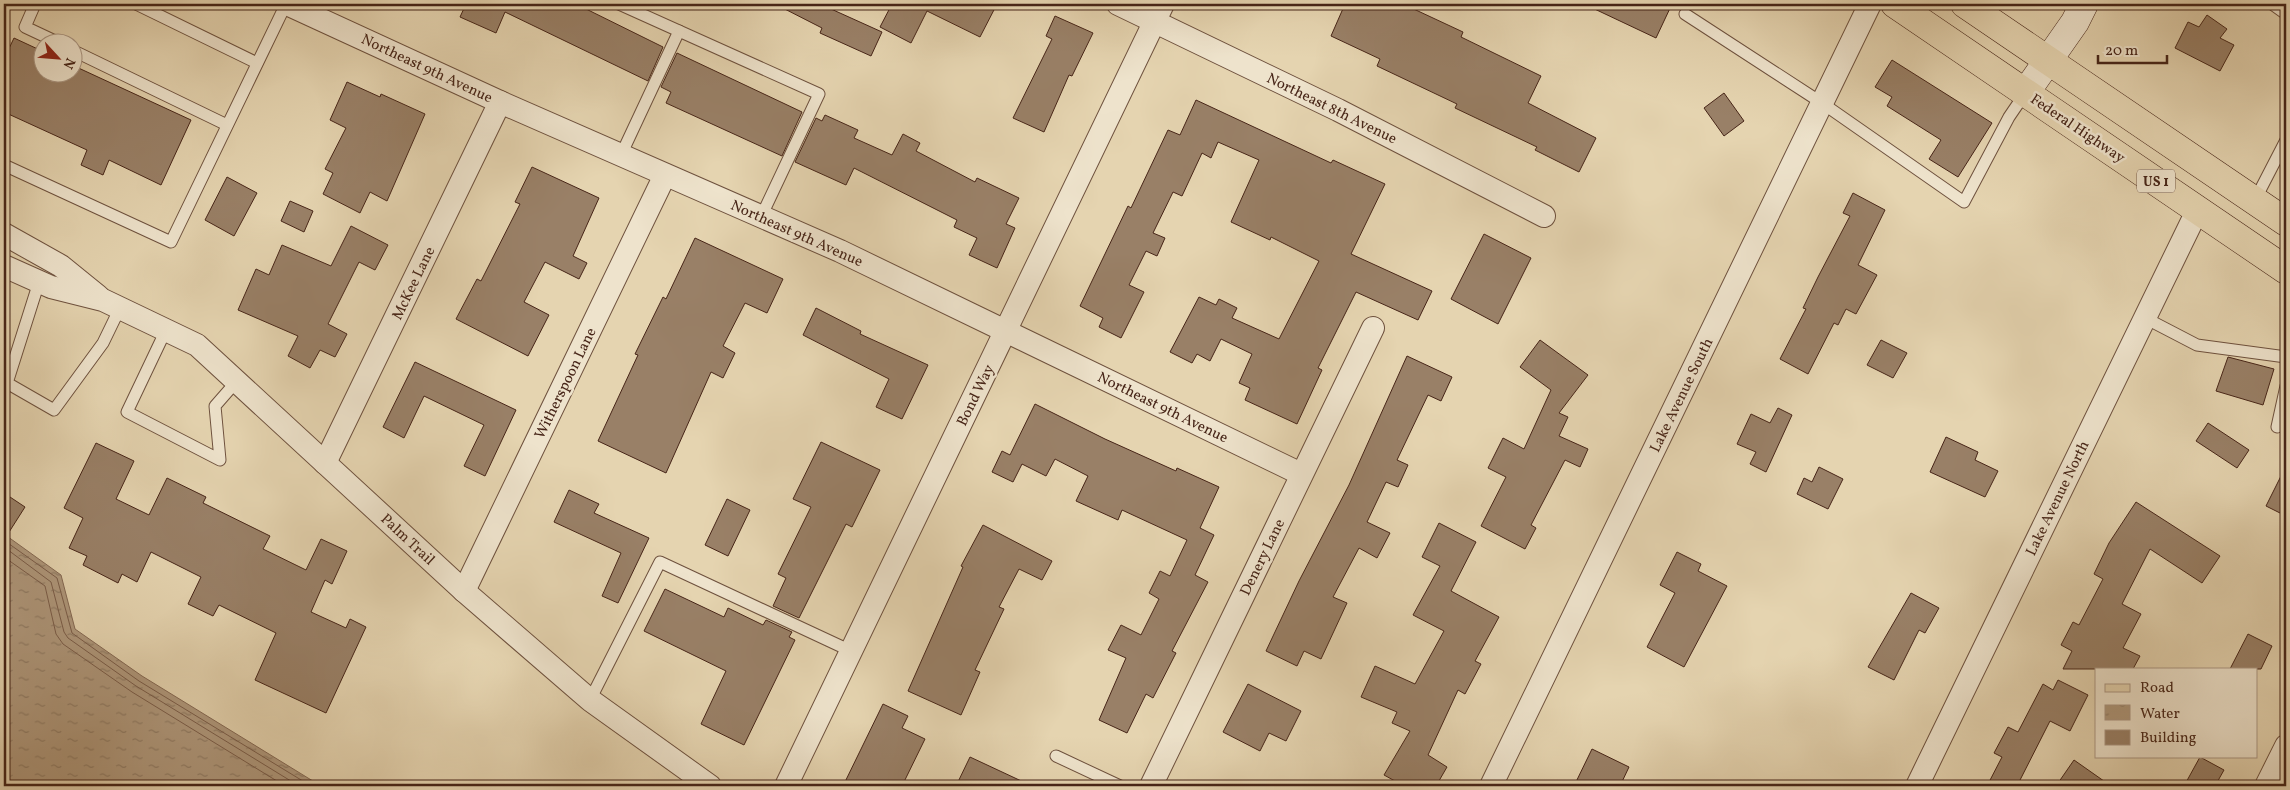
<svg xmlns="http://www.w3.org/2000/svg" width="2290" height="790" font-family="Vollkorn,serif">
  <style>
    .water { fill: url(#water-ripples); stroke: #856a54 }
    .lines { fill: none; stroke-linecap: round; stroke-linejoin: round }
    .shore { stroke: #7b5e4a; stroke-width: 1 }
    .building { fill: #998067; stroke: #472518 }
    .lane-casing { stroke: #6e513e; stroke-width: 13 }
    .street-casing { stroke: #6e513e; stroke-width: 24 }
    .secondary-casing { stroke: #472518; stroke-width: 29 }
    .primary-casing { stroke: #472518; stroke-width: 29 }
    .lane { stroke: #eee3cc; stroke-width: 11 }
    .street { stroke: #eee3cc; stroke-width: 22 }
    .secondary { stroke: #eee3cc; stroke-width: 28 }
    .primary { stroke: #e5d4b0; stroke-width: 28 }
    .labels { text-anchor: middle; stroke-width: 5; stroke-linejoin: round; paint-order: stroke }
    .shield { fill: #eee3cc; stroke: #795e4e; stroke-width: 1 }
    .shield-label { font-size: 14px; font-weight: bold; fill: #472518 }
    .street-label { font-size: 15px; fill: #472518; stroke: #eee3cc }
  </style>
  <defs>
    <pattern id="water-ripples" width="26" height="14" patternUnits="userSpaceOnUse" patternTransform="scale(1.25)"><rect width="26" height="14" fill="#af987c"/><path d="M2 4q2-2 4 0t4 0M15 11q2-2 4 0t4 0" fill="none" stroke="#907c65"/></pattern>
  </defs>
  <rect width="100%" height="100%" fill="#e5d4b0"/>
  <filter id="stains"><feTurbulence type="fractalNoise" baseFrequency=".004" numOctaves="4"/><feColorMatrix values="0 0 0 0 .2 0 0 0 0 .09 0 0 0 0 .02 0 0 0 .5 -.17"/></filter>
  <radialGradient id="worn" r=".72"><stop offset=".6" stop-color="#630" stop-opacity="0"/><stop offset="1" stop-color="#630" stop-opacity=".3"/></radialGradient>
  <path class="water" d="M4 534 61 575 75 629 142 676 321 786H4Z"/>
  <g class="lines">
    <g class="shore">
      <path d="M5 541 57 578 72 633 139 681 311 786"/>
      <path d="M4 547 51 582 64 632 68 638 136 686 299 786"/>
      <path d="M4 557 45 586 56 634 63 644 132 692 285 786"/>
    </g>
  </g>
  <g class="building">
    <path d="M466 4H576L663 47 648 81 505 12 496 33 460 17Z"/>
    <path d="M775 4H820L882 32 871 56 820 33 822 28Z"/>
    <path d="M892 4H997L980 37 927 11 911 43 880 27Z"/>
    <path d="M1345 4H1403L1463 32 1461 37 1541 76 1528 103 1596 138 1579 172 1535 150 1537 147 1455 108 1457 104 1377 66 1380 59 1331 36Z"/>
    <path d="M1584 4H1672L1656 38Z"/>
    <path d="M2207 15 2227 29 2220 38 2234 45 2220 71 2175 48 2188 22 2199 27Z"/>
    <path d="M1055 16 1093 33 1072 76 1069 75 1044 132 1013 118 1052 39 1046 36Z"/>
    <path d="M14 38 42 51V72H72V65L191 120 161 185 109 160 103 175 81 165 87 150 4 112V59Z"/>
    <path d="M677 53 802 112 782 156 666 103 671 92 661 87Z"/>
    <path d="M1892 60 1992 123 1958 177 1929 159 1941 140 1887 106 1892 97 1875 87Z"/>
    <path d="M347 82 380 97 381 94 425 114 387 201 370 192 360 213 323 194 333 173 325 169 346 128 330 120Z"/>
    <path d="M1724 93 1744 121 1724 136 1704 108Z"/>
    <path d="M1196 100 1331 163 1333 160 1385 184 1351 254 1432 291 1418 320 1356 292 1318 368 1322 370 1297 424 1245 400 1250 388 1239 383 1252 354 1221 339 1210 361 1197 354 1192 363 1170 352 1199 297 1216 305 1219 299 1237 308 1232 318 1279 339 1319 261 1271 237 1270 240 1231 222 1259 160 1218 142 1211 158 1202 153 1182 196 1173 192 1153 233 1165 238 1157 256 1146 251 1129 285 1144 292 1121 338 1099 327 1103 318 1080 306 1128 206 1131 208 1168 130 1180 135Z"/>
    <path d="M825 115 858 130 854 138 892 155 903 134 920 143 916 151 975 182 977 178 1019 198 1006 224 1015 228 997 268 969 255 977 238 954 227 957 220 854 168 846 185 795 162 816 118 822 121Z"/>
    <path d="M532 167 599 198 573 256 587 263 579 279 545 262 524 302 549 315 528 356 456 319 477 279 481 281 520 204 515 202Z"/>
    <path d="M227 177 257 193 234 236 205 220Z"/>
    <path d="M1853 193 1885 210 1858 265 1877 275 1856 314 1846 309 1838 325 1834 323 1808 374 1780 359 1806 309 1803 308 1818 277 1850 216 1843 213Z"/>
    <path d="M290 201 313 211 304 232 281 221Z"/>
    <path d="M351 226 388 245 375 270 359 262 328 324 347 334 335 357 320 350 310 368 288 356 298 336 238 310 256 269 269 275 282 245 331 266Z"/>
    <path d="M1484 234 1531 258 1498 324 1451 299Z"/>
    <path d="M695 238 783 279 767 313 745 303 723 346 735 353 723 378 711 372 666 473 598 441 638 355 635 354 663 297 666 299Z"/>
    <path d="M816 308 861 331 860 334 928 365 902 419 876 407 889 379 803 335Z"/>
    <path d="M1540 340 1588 375 1559 413 1568 417 1559 436 1588 449 1580 467 1565 460 1531 525 1536 528 1525 549 1481 526 1506 477 1488 468 1503 438 1524 449 1551 390 1520 367Z"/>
    <path d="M1881 340 1907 353 1893 378 1867 365Z"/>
    <path d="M1407 356 1452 377 1441 401 1428 395 1397 460 1408 465 1398 487 1386 482 1367 522 1390 533 1377 558 1359 548 1333 597 1347 603 1321 659 1304 651 1297 666 1266 651 1299 581 1349 485Z"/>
    <path d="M2228 357 2274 369 2263 405 2216 391Z"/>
    <path d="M415 362 516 410 485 476 464 466 484 425 424 396 404 438 383 427Z"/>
    <path d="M1035 404 1105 439 1176 471 1177 468 1219 487 1200 528 1214 535 1195 575 1208 582 1172 651 1176 653 1153 698 1146 694 1127 733 1099 720 1126 658 1108 650 1121 625 1141 635 1159 599 1149 593 1160 571 1170 576 1187 540 1122 510 1118 520 1076 501 1088 476 1055 459 1046 476 1022 464 1013 482 992 472 1002 451 1010 455Z"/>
    <path d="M1778 408 1792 415 1766 472 1750 464 1756 452 1737 444 1751 414 1770 423Z"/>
    <path d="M2208 423 2249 450 2237 468 2196 441Z"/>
    <path d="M1946 437 1978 452 1975 460 1998 471 1985 497 1930 472Z"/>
    <path d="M821 442 880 470 852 527 846 524 799 618 773 606 786 578 778 574 811 507 793 499Z"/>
    <path d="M96 443 134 461 116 499 149 515 167 478 206 497 203 503 270 536 263 549 306 570 321 539 347 551 332 584 325 580 311 612 346 628 350 619 366 627 326 713 255 680 276 633 219 605 213 616 188 604 201 577 151 552 137 582 122 574 118 583 83 565 87 556 69 548 83 518 64 508Z"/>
    <path d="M2286 466V516L2266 506Z"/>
    <path d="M1819 467 1843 479 1828 509 1797 494 1804 478 1812 482Z"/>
    <path d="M569 490 599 504 594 513 649 538 618 603 602 596 621 553 554 522Z"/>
    <path d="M4 493 25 507 4 540Z"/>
    <path d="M727 499 750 510 728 556 705 545Z"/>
    <path d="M2136 502 2220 556 2202 583 2150 549 2122 604 2141 614 2123 648 2140 656 2133 669H2063L2072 651 2061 645 2073 622 2079 625 2103 579 2094 574 2109 543Z"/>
    <path d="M1439 523 1476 542 1451 591 1499 617 1475 661 1481 664 1465 694 1458 690 1428 755 1447 767 1436 786H1404L1384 775 1410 731 1392 723 1397 712 1361 697 1375 666 1415 684 1444 631 1413 615 1440 566 1422 557Z"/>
    <path d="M983 525 1052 561 1042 580 1019 569 999 607 1004 609 975 670 980 672 961 715 908 691 963 567 961 566Z"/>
    <path d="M1677 552 1701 564 1698 571 1727 586 1684 667 1647 647 1675 593 1660 585Z"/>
    <path d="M665 589 724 617 728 608 763 625 766 620 792 632 789 637 795 640 744 745 701 724 726 671 644 631Z"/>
    <path d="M1911 593 1939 608 1925 633 1919 630 1894 680 1868 667Z"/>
    <path d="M2248 634 2272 646 2261 669H2230Z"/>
    <path d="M2058 680 2088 695 2070 731 2050 721 2017 786H1987L2002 757 1994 753 2008 727 2018 732 2043 684 2053 690Z"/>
    <path d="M1248 684 1301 711 1286 741 1269 733 1260 751 1223 732Z"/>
    <path d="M883 704 908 716 902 728 925 739 902 786H843Z"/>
    <path d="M1592 749 1629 767 1620 786H1574Z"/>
    <path d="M970 757 1032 786H956Z"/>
    <path d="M2200 757 2224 770 2215 786H2184Z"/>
    <path d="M2074 760 2111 786H2056Z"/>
  </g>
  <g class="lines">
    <defs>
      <g id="lane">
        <path d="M35 4 25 27 57 42"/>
        <path d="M136 4 257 63"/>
        <path d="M619 4 819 94 761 217"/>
        <path d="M2272 4 2286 14"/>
        <path d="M1685 14 1822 103 1964 202 2009 117 2026 92"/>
        <path d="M72 50 227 125"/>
        <path d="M621 155 679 31"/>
        <path d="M4 165 171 242 286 4"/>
        <path d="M2255 200 2286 140"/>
        <path d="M39 282 7 383 54 410 103 343 120 308"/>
        <path d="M2145 318 2197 345 2286 357"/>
        <path d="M166 330 127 412 220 460 215 406 236 382"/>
        <path d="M2277 427 2286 386"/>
        <path d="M590 700 660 562 851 651"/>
        <path d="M1056 756 1120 786"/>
      </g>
      <g id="street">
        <path d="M287 4 500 102 840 251 1301 474"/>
        <path d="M1118 4 1338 110 1544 216"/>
        <path d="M4 234 61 266 98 296"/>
        <path d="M4 266 51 287 103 300 197 345 464 591 590 700 710 786"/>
        <path d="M325 463 500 102"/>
        <path d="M464 591 665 175"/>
        <path d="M786 786 1163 4"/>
        <path d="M1151 786 1373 328"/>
        <path d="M1491 786 1870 4"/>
        <path d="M1917 786 2198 209"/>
        <path d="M2266 786 2286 746"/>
      </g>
      <path id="secondary" d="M2026 92 2075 22 2084 4"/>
      <g id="primary">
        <path d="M1895 4 2286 270"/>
        <path d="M1965 4 2286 222"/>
      </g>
    </defs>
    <use href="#lane" class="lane-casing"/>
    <use href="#street" class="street-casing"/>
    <use href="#secondary" class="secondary-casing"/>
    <use href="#primary" class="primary-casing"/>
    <use href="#lane" class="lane"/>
    <use href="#street" class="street"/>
    <use href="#secondary" class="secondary"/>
    <use href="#primary" class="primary"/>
  </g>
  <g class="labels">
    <rect class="shield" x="2137" y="169.5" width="38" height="23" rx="4"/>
    <g class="shield-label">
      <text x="2156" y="186">US 1</text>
    </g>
    <g class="street-label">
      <text transform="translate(427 68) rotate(25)" y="5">Northeast 9th Avenue</text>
      <text transform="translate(1332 108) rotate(26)" y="5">Northeast 8th Avenue</text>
      <text transform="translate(2078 128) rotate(34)" y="5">Federal Highway</text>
      <text transform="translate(797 233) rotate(24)" y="5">Northeast 9th Avenue</text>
      <text transform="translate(413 283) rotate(-64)" y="5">McKee Lane</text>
      <text transform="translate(565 383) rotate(-64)" y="5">Witherspoon Lane</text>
      <text transform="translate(975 395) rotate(-64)" y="5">Bond Way</text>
      <text transform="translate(1681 395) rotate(-64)" y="5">Lake Avenue South</text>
      <text transform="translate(1163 407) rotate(26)" y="5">Northeast 9th Avenue</text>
      <text transform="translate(2057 498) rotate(-64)" y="5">Lake Avenue North</text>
      <text transform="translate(408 539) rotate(43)" y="5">Palm Trail</text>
      <text transform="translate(1262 557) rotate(-64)" y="5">Denery Lane</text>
    </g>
  </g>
  <rect width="2290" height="790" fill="none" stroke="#e5d4b0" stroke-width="20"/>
  <rect x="5" y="5" width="2280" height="780" fill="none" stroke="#472518" stroke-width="2.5"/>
  <rect x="10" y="10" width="2270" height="770" fill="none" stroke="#472518"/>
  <rect x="2095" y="668" width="162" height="90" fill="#eee3cc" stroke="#ab9784"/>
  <rect x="2105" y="684" width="25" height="8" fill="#e5d4b0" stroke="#ab9784"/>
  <text x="2140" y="692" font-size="15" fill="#472518">Road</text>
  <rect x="2105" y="705" width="25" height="15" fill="url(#water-ripples)" stroke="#ab9784"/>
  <text x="2140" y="718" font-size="15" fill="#472518">Water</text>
  <rect x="2105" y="730" width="25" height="15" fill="#998067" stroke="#ab9784"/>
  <text x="2140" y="742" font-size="15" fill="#472518">Building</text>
  <g transform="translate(58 58) rotate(116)"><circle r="24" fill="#eee3cc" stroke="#ab9784"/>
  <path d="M0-4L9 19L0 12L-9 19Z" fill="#8f2418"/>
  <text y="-8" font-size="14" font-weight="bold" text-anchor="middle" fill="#472518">N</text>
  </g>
  <path d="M2098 55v8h69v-8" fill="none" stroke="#472518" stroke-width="2.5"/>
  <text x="2105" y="55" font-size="15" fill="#472518" stroke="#eee3cc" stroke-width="4" paint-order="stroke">20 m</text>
  <rect width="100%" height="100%" filter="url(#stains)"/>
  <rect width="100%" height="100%" fill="url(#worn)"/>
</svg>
